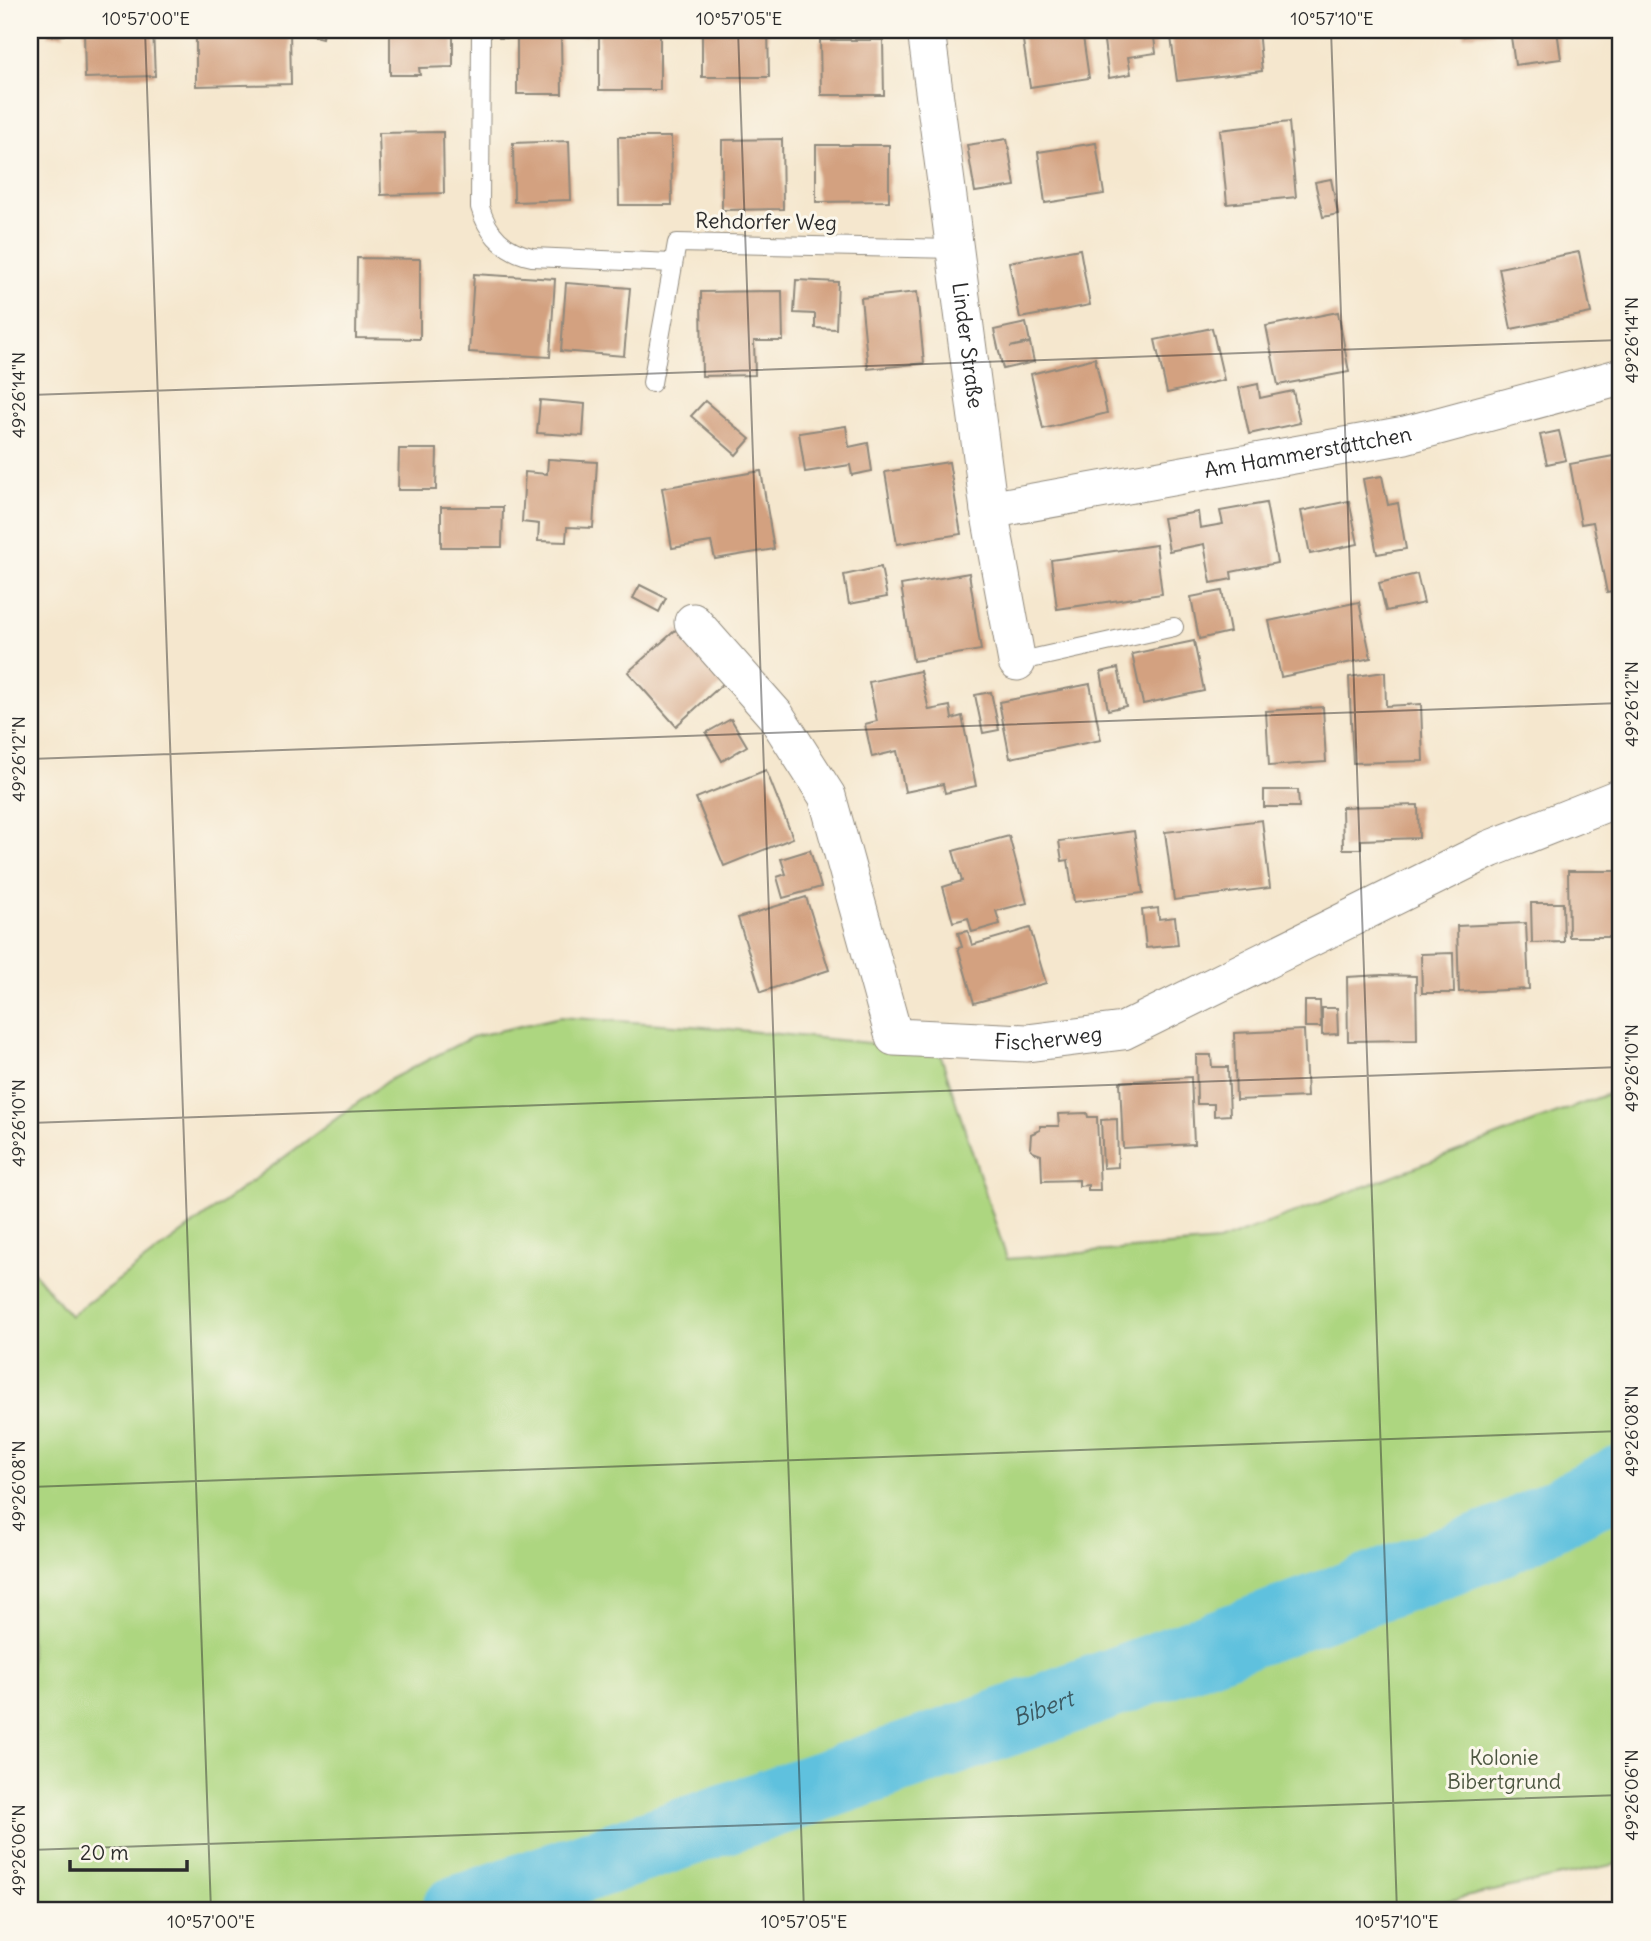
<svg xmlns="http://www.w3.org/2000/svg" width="1651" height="1941" font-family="Delius,sans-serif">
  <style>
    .green { fill: #add680; stroke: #6c8056; stroke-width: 2 }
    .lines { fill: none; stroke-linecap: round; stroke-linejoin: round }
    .river { stroke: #5fc1de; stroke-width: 70 }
    .building { fill: #d3a180 }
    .lane-casing { stroke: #90897c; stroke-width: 20 }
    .street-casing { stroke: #90897c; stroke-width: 39 }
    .lane { stroke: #fff; stroke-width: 18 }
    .street { stroke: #fff; stroke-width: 37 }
    .ticks { fill: none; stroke: #2b2b2b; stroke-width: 2; stroke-opacity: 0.45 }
    .labels { text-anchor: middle; stroke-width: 6; stroke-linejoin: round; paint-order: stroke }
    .street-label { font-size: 21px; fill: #2b2b2b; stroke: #fbf7ec }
    .park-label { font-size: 21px; fill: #4c5640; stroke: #fbf7ec }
    .water-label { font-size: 23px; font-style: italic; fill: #3b5861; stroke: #fbf7ec }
    .neatline { fill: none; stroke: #2b2b2b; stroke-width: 2.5 }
    .ticks-label { font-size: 18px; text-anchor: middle; fill: #2b2b2b }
  </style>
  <rect width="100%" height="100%" fill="#fbf7ec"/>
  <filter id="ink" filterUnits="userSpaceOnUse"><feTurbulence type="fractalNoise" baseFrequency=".0143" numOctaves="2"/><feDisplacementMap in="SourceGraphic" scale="14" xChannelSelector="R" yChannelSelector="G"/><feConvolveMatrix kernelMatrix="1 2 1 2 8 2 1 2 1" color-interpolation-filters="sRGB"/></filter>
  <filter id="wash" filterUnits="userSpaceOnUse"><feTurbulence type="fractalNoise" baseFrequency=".00686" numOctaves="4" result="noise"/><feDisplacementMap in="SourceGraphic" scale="28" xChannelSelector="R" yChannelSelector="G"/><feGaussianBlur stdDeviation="1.57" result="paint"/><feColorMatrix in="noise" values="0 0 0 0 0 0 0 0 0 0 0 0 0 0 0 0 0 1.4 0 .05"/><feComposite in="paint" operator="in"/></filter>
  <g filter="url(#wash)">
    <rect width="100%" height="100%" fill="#f5e7ce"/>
    <path class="green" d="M560 1017 719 1028 939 1050 1007 1259 1218 1242 1621 1089V1863L1401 1911H30V1268L70 1316 387 1081 472 1037Z"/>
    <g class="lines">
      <path class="river" id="s1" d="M456 1911 970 1735 1504 1540 1621 1480"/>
    </g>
    <g id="blocks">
      <g class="building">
        <path d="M48 30H64V35L48 36Z"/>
        <path d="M84 30H153L155 76 85 78Z"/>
        <path d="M196 30H290L291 84 196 86Z"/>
        <path d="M307 30H324L322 38 306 34Z"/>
        <path d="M390 30H453V67L419 68 420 75H390Z"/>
        <path d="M499 30H586L587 36H561L562 94H517V38H499Z"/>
        <rect x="599" y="30" width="61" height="60"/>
        <path d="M702 30H768L769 77H702Z"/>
        <path d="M1050 30H1082L1089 78 1030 87 1022 34Z"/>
        <path d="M1125 30H1153L1156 53 1128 57 1131 74 1109 78 1103 34Z"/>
        <path d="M1170 30H1258L1262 71 1177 81Z"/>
        <path d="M1464 30H1500V31L1464 36Z"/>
        <path d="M1510 30H1557L1561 59 1515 65Z"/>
        <path d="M820 40H883L884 95H821Z"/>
        <path d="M1289 122 1296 197 1227 204 1220 130Z"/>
        <path d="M443 132 444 193 381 195 379 133Z"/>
        <path d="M618 137H671L672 205H619Z"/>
        <path d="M782 139 783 209 722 210V140Z"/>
        <path d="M1007 139 1015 186 975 192 967 145Z"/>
        <path d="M569 141 571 200 514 202 513 143Z"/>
        <path d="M1096 143 1104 194 1045 203 1038 152Z"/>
        <path d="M816 145H889V201L816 202Z"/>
        <path d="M1331 179 1338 214 1323 217 1315 182Z"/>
        <path d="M1080 249 1090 305 1020 318 1009 262Z"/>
        <path d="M1579 252 1591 313 1511 329 1499 268Z"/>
        <path d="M357 258 420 259V339L356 338Z"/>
        <path d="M474 274 555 279 550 357 469 352Z"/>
        <path d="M796 280 838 282 836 329 815 328V314L794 313Z"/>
        <path d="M566 283 630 288 624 356 561 351Z"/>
        <path d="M782 291 783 341H754L755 375 702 376 701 292Z"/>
        <path d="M917 292 924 363 868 369 861 298Z"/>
        <path d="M1338 312 1349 372 1278 385 1266 326Z"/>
        <path d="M1026 323 1030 342 1010 347 1030 343 1034 362 1003 369 994 330Z"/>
        <path d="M1212 328 1224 380 1167 393 1155 340Z"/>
        <path d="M1095 358 1107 413 1043 429 1031 374Z"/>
        <path d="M1258 384 1260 398 1293 391 1300 423 1249 434 1239 388Z"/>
        <path d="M540 400 585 404 583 436 537 433Z"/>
        <path d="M705 401 750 439 736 455 691 416Z"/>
        <path d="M846 426 849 447 868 443 872 471 852 475 850 465 805 472 799 433Z"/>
        <path d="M1559 431 1566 460 1547 464 1540 435Z"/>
        <path d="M399 449H437L436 490H398Z"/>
        <path d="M1619 455 1621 468V590L1607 593 1593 522 1581 524 1570 464Z"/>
        <path d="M548 459 597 462 593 528 567 527 566 542 538 541 539 524 522 522 525 472 547 474Z"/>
        <path d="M949 462 961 534 897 544 885 472Z"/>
        <path d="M761 471 774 549 715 559 711 542 672 548 662 488Z"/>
        <path d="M1382 476 1388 505 1398 503 1406 549 1377 554 1363 479Z"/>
        <path d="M1349 501 1358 544 1310 554 1301 511Z"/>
        <path d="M1266 503 1277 563 1231 572 1232 579 1211 583 1204 544 1169 551 1163 518 1198 512 1200 528 1223 524 1220 511Z"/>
        <path d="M441 507H503L502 547H441Z"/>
        <path d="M1156 545 1162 594 1057 609 1051 560Z"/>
        <path d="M881 567 887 597 849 604 844 575Z"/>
        <path d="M969 573 981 650 913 661 901 585Z"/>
        <path d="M1417 574 1424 603 1386 611 1379 583Z"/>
        <path d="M640 585 666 598 659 612 633 598Z"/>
        <path d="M1222 591 1230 632 1199 639 1191 597Z"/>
        <path d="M1359 602 1371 658 1281 677 1269 621Z"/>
        <path d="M678 628 726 681 676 726 628 672Z"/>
        <path d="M1194 641 1204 691 1143 704 1132 654Z"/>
        <path d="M1118 668 1126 706 1108 710 1101 672Z"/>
        <path d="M920 671 929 710 950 706 952 719 962 716 976 786 945 793 943 784 905 792 897 751 872 757 865 724 877 721 869 682Z"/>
        <path d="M1385 672 1386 706 1421 704 1423 761 1353 763 1349 677Z"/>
        <path d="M1090 684 1101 740 1010 758 999 702Z"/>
        <path d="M991 692 999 730 983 733 975 695Z"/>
        <path d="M1323 707 1326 762 1269 766 1266 711Z"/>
        <path d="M731 719 747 746 722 761 706 733Z"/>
        <path d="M766 770 793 838 724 866 696 798Z"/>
        <path d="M1264 790H1298L1299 807H1264Z"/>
        <path d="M1418 805 1419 838 1361 840V849H1343L1342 807Z"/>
        <path d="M1262 820 1270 888 1174 900 1165 832Z"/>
        <path d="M1134 831 1143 893 1074 902 1068 860 1062 861 1059 841Z"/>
        <path d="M1009 836 1027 903 996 911 1000 924 972 932 968 918 953 922 943 887 962 881 953 851Z"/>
        <path d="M810 850 821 887 783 898 777 877 786 874 781 859Z"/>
        <path d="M1568 871H1621V937H1569Z"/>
        <path d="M806 897 829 970 761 992 738 918Z"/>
        <path d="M1531 903H1563L1564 942 1532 943Z"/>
        <path d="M1158 908 1159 919 1175 917 1178 945 1146 948 1142 910Z"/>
        <path d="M1526 923 1529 989 1459 992 1457 926Z"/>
        <path d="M1030 928 1046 983 974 1003 958 948 962 947 958 933 968 931 972 945Z"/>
        <path d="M1453 953 1454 993H1422L1421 954Z"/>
        <path d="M1382 975 1416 976 1417 1040 1348 1041 1347 977Z"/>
        <path d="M1305 1001H1320L1321 1027H1305Z"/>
        <path d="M1322 1008H1337L1338 1034 1322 1035Z"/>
        <path d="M1304 1030 1307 1097 1236 1100 1234 1033Z"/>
        <path d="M1196 1055H1211L1212 1067H1228L1230 1115 1214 1116V1104H1197Z"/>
        <path d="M1191 1077 1194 1144 1123 1148 1120 1082Z"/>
        <path d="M1087 1113 1088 1117H1097L1100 1190H1088V1185L1079 1186V1180L1042 1181 1041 1155 1033 1152 1030 1148 1031 1134 1040 1130V1126H1059L1058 1114Z"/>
        <path d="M1117 1119 1118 1167 1103 1168 1101 1120Z"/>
      </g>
    </g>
  </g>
  <g filter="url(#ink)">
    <use href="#blocks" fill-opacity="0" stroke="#90897c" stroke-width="2"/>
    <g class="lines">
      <defs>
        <g id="lane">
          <path d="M481 30 480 207C488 235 504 251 532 257L673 263"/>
          <path d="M652 383 677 243 955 249"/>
          <path d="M1017 662 1174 627"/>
        </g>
        <g id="street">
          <path id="s2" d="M926 30 989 510 1017 662"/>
          <path id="s3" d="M989 510 1405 435 1621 377"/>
          <path id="s4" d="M693 622 776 716 827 796 894 1037 1027 1043 1123 1031 1490 849 1621 797"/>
        </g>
      </defs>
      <use href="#lane" class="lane-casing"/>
      <use href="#street" class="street-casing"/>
      <use href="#lane" class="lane"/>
      <use href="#street" class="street"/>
    </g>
  </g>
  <path class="ticks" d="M145 30 211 1911M738 30 804 1911M1331 30 1397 1911M30 32 81 30M30 395 1621 340M30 759 1621 703M30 1123 1621 1067M30 1487 1621 1431M30 1850 1621 1795"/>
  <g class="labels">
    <g class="street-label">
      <text transform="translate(766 222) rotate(1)" y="7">Rehdorfer Weg</text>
      <text dy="7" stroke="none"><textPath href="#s2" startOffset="318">Linder Straße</textPath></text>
      <text dy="7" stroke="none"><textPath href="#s3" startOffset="324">Am Hammerstättchen</textPath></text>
      <text dy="7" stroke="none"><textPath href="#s4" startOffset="625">Fischerweg</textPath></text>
    </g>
    <g class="park-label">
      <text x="1504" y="1765">Kolonie<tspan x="1504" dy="24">Bibertgrund</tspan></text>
    </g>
    <g class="water-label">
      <text dy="8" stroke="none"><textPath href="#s1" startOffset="621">Bibert</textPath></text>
    </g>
  </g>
  <rect width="1651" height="1941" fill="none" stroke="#fbf7ec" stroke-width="77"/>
  <path d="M70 1860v10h117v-10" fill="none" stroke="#2b2b2b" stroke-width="3.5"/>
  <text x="80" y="1860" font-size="21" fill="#2b2b2b" stroke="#fbf7ec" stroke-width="5" paint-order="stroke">20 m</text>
  <rect x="38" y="38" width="1574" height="1864" class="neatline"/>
  <g class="ticks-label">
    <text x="146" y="25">10°57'00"E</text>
    <text x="739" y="25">10°57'05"E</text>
    <text x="1332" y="25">10°57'10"E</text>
    <text transform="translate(1632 340) rotate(-90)" y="6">49°26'14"N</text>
    <text transform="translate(19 395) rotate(-90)" y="6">49°26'14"N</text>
    <text transform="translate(1632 704) rotate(-90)" y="6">49°26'12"N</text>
    <text transform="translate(19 759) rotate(-90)" y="6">49°26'12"N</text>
    <text transform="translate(1632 1068) rotate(-90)" y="6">49°26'10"N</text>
    <text transform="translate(19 1123) rotate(-90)" y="6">49°26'10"N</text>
    <text transform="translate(1632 1431) rotate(-90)" y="6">49°26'08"N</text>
    <text transform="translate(19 1486) rotate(-90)" y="6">49°26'08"N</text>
    <text transform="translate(1632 1795) rotate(-90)" y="6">49°26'06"N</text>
    <text transform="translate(19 1850) rotate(-90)" y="6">49°26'06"N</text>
    <text x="211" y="1928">10°57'00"E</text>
    <text x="804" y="1928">10°57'05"E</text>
    <text x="1397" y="1928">10°57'10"E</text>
  </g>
</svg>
